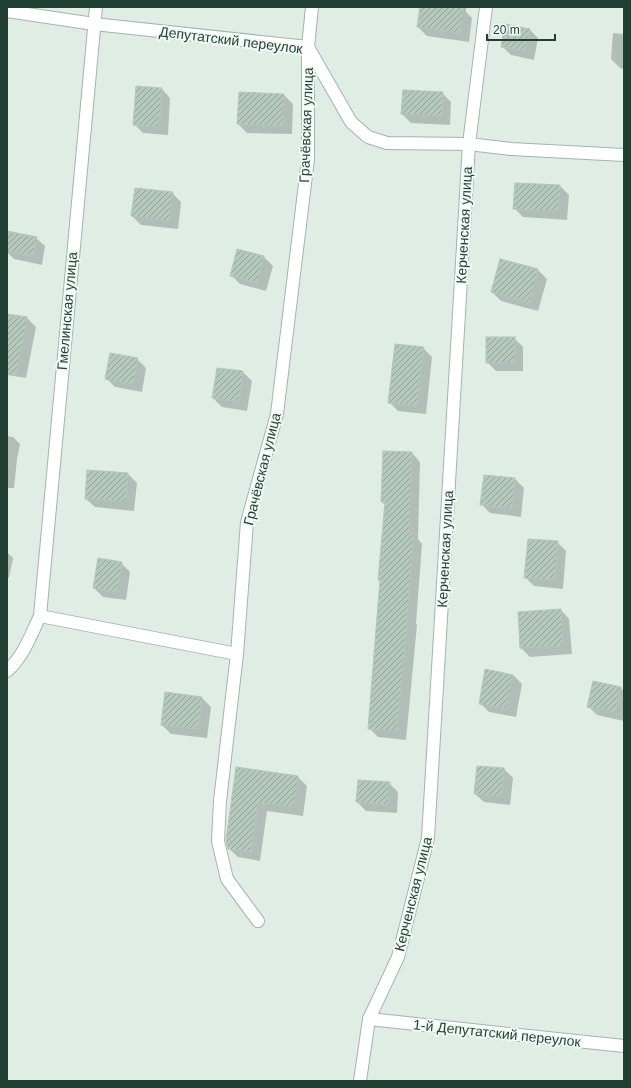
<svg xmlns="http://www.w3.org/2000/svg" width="631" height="1088" font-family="Helvetica,sans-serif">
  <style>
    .shadow { fill: #0003 }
    .building { fill: url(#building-hatch); stroke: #b2c7bb }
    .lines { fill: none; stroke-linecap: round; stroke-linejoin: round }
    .minor-casing { stroke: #a2b5ac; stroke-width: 14 }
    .minor { stroke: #fff; stroke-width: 12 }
    .labels { text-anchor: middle; stroke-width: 4; stroke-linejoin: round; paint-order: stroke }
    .street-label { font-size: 14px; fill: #1f3f32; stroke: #f1f9f4 }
  </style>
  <defs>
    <pattern id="building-hatch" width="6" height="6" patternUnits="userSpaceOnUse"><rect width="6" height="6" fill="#b5c8be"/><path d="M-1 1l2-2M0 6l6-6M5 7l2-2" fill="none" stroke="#93a49b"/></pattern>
  </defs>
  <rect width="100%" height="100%" fill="#e0ede5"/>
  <g class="shadow">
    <path d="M421 7H466V12L472 18 469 42 427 36 418 27Z"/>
    <path d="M529 29 538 38 534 60 511 55 502 46Z"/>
    <path d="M613 33 624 34V69L620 68 611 59Z"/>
    <path d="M162 89 170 98 168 135 143 133 134 124Z"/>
    <path d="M442 93 451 102 450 125 411 123 402 114Z"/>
    <path d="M284 95 293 104 292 134 247 133 238 124Z"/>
    <path d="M560 186 569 195 567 220 523 217 514 208Z"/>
    <path d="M172 193 181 202 178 229 141 225 132 216Z"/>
    <path d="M36 238 45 246 42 265 14 259 7 252V241Z"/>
    <path d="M238 250 264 257 273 266 266 291 240 284 231 275Z"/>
    <path d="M538 270 547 279 538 311 501 301 492 292Z"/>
    <path d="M7 315 27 318 36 327 26 378 7 375Z"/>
    <path d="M514 338 523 347V371H496L487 362Z"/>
    <path d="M423 348 432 357 426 414 398 411 389 402Z"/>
    <path d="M137 359 146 368 142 392 115 387 106 378Z"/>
    <path d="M243 372 252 381 247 411 222 407 213 398Z"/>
    <path d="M7 436 13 437 20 444 17 459 14 488H7Z"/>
    <path d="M412 453 420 462 418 539 422 544 416 624 417 625 406 740 378 737 369 728 386 506 382 502Z"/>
    <path d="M128 474 137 483 134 511 95 507 86 499Z"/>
    <path d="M485 476 515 479 524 488 521 517 490 513 481 504Z"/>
    <path d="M557 542 566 551 563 589 534 586 526 578Z"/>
    <path d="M7 552 13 558 9 578H7Z"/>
    <path d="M121 563 130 572 126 600 103 597 94 588Z"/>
    <path d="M561 610 569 619 572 654 530 657 521 648Z"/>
    <path d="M513 675 522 684 516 717 489 712 480 703Z"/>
    <path d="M620 687 624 691V721L597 715 588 706Z"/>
    <path d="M202 698 211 707 207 738 171 734 162 725Z"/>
    <path d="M478 767 504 769 513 778 510 805 484 802 475 794Z"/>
    <path d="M236 768 298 777 307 786 303 816 267 811 260 861 238 857 228 848Z"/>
    <path d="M389 783 398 792 397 813 366 811 357 802Z"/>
  </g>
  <g class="building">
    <path d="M420 7H464L460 33 417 27Z"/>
    <path d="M505 24 530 29 525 51 501 47Z"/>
    <path d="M136 86 162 88 159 127 133 125Z"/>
    <path d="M403 90 443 92 442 116 401 114Z"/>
    <path d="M239 92 284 94 283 126 237 124Z"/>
    <path d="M515 183 560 185 559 211 513 209Z"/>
    <path d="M135 188 173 192 169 221 131 216Z"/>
    <path d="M7 231 37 237 33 256 7 251Z"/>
    <path d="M237 249 264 256 257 283 230 276Z"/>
    <path d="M500 259 538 269 530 303 491 292Z"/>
    <path d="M7 314 27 317 24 335 16 375 7 374Z"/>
    <rect x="486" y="337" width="29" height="26"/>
    <path d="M395 344 424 347 417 406 388 403Z"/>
    <path d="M110 353 138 358 133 384 105 379Z"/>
    <path d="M217 368 243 371 239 402 212 398Z"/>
    <path d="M383 451 412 452 409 533 414 534 407 615H408L397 731 368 729 380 580H378L385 502H381Z"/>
    <path d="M87 470 128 473 126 502 85 499Z"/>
    <path d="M484 475 515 478 512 508 480 505Z"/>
    <path d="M528 539 558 541 555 580 524 578Z"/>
    <path d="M98 558 122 562 117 592 93 588Z"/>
    <path d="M561 609 563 646 520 648 518 612Z"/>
    <path d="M485 669 513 675 507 709 479 704Z"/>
    <path d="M593 681 621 687 615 712 587 707Z"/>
    <path d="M165 692 202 697 198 729 161 725Z"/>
    <path d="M477 766 504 768 502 797 474 794Z"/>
    <path d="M236 767 298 776 294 807 258 803 251 852 228 849 226 840Z"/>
    <path d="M358 780 390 782 388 805 356 802Z"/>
  </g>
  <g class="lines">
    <defs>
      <g id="minor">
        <path d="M7 11 94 24 308 47 351 122 368 137 387 143 469 144 511 149 624 155"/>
        <path d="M40 616 96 7"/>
        <path d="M7 671C23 657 31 635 40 616L237 654"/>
        <path d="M258 921 227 879 218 841 220 801 237 654 247 522 277 414 308 159V47L312 7"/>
        <path d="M369 1019 624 1046"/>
        <path d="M360 1081 369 1019 398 957 428 838 469 144 486 7"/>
      </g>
    </defs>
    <use href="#minor" class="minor-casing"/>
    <use href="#minor" class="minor"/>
  </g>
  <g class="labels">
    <g class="street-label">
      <text transform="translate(231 40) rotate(7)" y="5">Депутатский переулок</text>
      <text transform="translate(306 125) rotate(-88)" y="5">Грачёвская улица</text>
      <text transform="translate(464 225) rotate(-87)" y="5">Керченская улица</text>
      <text transform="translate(67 311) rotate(-85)" y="5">Гмелинская улица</text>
      <text transform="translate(262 469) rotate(-76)" y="5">Грачёвская улица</text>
      <text transform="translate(445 549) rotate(-87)" y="5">Керченская улица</text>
      <text transform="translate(413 894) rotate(-76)" y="5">Керченская улица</text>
      <text transform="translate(497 1033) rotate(6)" y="5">1-й Депутатский переулок</text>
    </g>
  </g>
  <rect width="631" height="1088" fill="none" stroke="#1f3f32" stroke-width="16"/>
  <path d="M487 34v6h68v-6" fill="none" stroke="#1f3f32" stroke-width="2"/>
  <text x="493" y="34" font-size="12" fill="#1f3f32" stroke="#f1f9f4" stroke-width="3" paint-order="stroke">20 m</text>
</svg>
